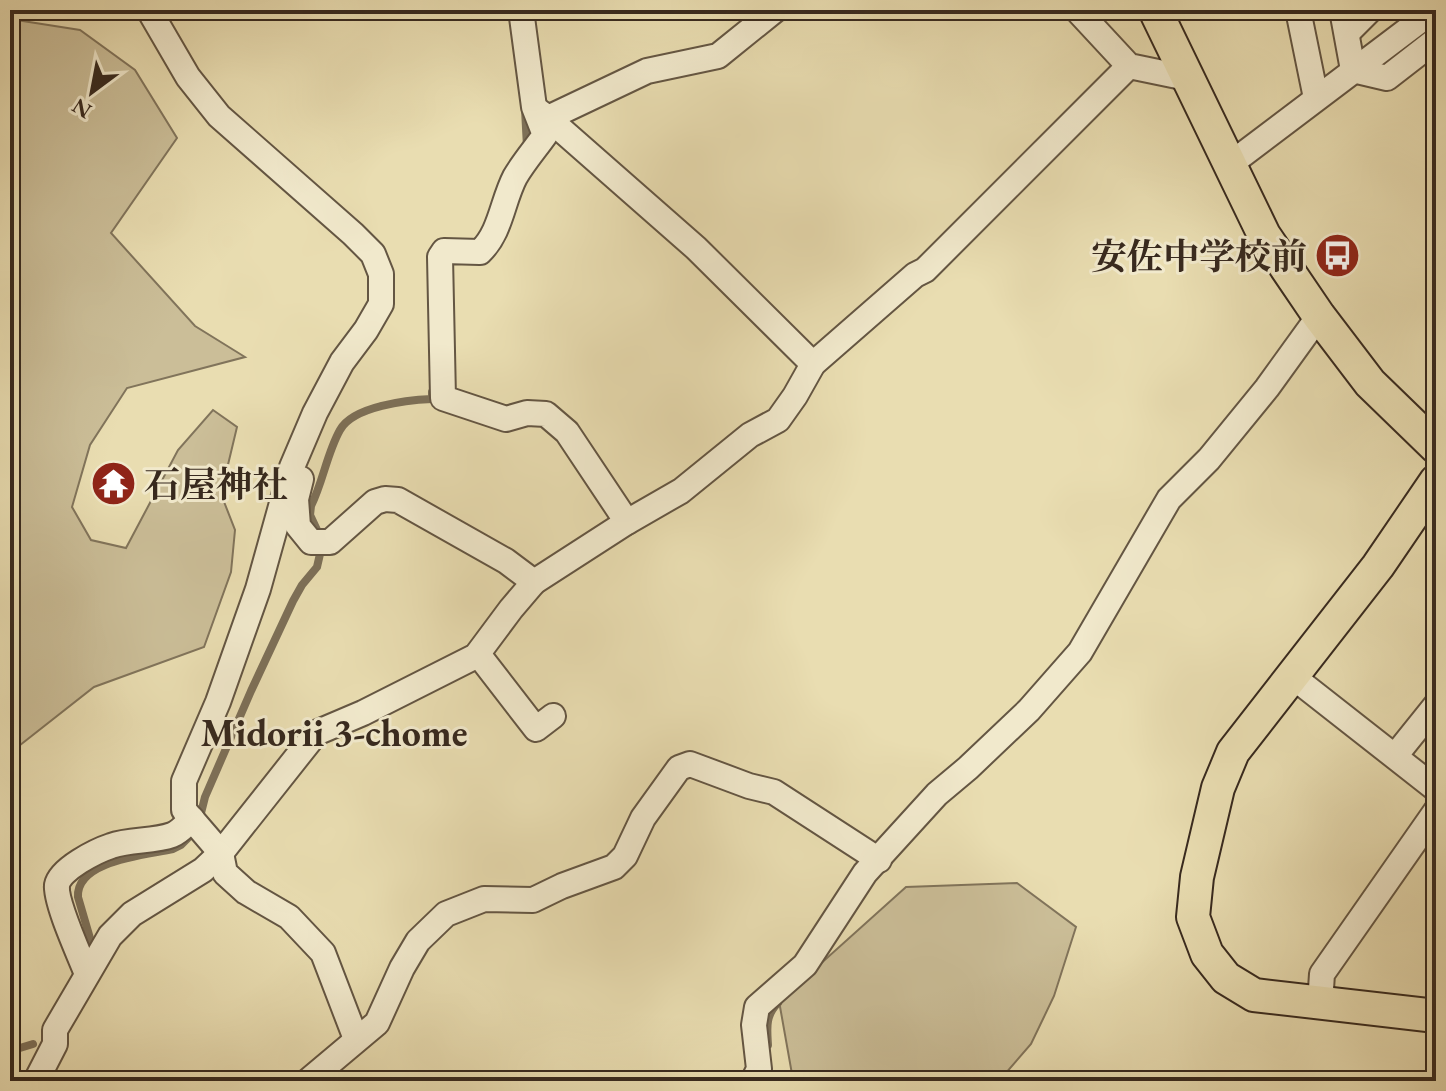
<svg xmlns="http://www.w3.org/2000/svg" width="1446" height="1091" font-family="'EB Garamond','Noto Serif JP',serif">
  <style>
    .green { fill: #cbbe98; stroke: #81745b; stroke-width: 2 }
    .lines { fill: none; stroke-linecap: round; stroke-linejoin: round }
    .stream { stroke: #7d7058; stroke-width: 8 }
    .minor-casing { stroke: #645643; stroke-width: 28 }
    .major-casing { stroke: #37291e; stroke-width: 36 }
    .minor { stroke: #f1e9cc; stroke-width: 24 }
    .major { stroke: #e9ddb1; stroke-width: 32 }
    .labels { text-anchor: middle; stroke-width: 6; stroke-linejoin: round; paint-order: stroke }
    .poi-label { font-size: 36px; font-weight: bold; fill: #37291e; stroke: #f1e9cc; text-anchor: end }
    .neighbourhood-label { font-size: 38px; font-weight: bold; fill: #37291e; stroke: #f1e9cc }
  </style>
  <rect width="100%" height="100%" fill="#e9ddb1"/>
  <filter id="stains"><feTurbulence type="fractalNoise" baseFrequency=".0025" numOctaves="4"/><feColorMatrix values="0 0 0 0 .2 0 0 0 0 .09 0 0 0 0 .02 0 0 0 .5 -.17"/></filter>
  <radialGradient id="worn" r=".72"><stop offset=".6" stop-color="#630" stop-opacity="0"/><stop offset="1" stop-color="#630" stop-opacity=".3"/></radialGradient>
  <g class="green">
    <path d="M10 19 80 30 135 70 177 138 111 233 195 326 245 357 127 388 90 445 72 507 91 540 126 548 178 450 213 410 237 427 221 494 235 530 231 572 204 647 94 687 10 753Z"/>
    <path d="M1017 883 1076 927 1054 996 1031 1044 999 1081H788L792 1074 779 1001 906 887Z"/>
  </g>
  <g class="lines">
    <g class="stream">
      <path d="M525 109 527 147"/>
      <path d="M199 821 205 797 251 691 293 601 302 585 317 567 320 554 317 530 310 515 311 506C323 482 327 453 340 430 353 406 408 400 432 399V392"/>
      <path d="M92 945 78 897C76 860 147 855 173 849L181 845 193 833"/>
      <path d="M768 1045C767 1028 765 1016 778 1003"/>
      <path d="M10 1051 33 1044"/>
    </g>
    <defs>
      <g id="minor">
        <path d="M149 10 188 77 219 116 353 234 373 254 381 274V304L366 330 342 362 315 413 292 467 258 589 218 702 184 781V810L221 853 225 873 246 892 289 917 323 953 356 1039"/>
        <path d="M521 10 534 107 545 135C535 149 523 163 515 177 502 202 501 232 480 252L444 251 440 257 443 398 506 419 527 413 546 414 567 432 627 522"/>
        <path d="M1077 10 1129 66 1187 78"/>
        <path d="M1298 10 1316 98"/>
        <path d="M1342 10 1353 70 1387 78 1436 40"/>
        <path d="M1347 33 1370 10"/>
        <path d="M537 110 548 118 647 71 718 56 775 10"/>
        <path d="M548 118 696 248 813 364"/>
        <path d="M1229 165 1434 10"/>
        <path d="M301 479 296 499 298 526 311 542H330L375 502 385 499 398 500 506 561 534 582"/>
        <path d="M478 654 536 729 553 716"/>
        <path d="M1292 676 1436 789"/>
        <path d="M1395 756 1436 705"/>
        <path d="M87 974C80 956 55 902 57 885 60 869 96 851 111 846 130 839 153 842 172 835 180 832 186 824 192 819"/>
        <path d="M1320 1004 1322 974 1436 811"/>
        <path d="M36 1081 55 1044V1030L110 936 132 914 203 870 221 853 316 733 363 713 476 656 511 609 534 582 627 522 681 491 750 435 778 420 795 396 813 364 915 275 925 270 1129 66"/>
        <path d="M308 1081 377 1023 402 968 418 941 446 914 484 899 533 900 562 886 614 867 625 856 643 818 679 768 690 764 749 786 774 792 879 860"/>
        <path d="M753 1081 759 1069 754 1025 757 1007 805 965 865 873 937 794 968 768 1029 710 1080 652 1169 499 1209 459 1267 388 1319 316"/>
      </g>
      <g id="major">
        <path d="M1155 10 1264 235 1319 316 1370 383 1436 447"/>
        <path d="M1436 481 1378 566 1233 752 1218 788 1197 877 1193 917 1207 954 1226 978 1254 995 1436 1016"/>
      </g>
    </defs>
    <use href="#minor" class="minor-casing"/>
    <use href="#major" class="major-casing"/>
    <use href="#minor" class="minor"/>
    <use href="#major" class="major"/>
  </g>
  <defs>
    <symbol id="bus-disc" viewBox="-11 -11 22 22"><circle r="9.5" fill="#8f2418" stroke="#f1e9cc"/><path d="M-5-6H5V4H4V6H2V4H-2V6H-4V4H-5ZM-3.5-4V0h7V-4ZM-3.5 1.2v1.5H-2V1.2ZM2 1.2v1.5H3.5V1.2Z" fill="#fff"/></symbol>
    <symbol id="temple-disc" viewBox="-11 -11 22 22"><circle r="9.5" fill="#8f2418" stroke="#f1e9cc"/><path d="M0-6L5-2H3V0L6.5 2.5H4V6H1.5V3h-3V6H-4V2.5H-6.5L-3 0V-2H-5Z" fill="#fff"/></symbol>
  </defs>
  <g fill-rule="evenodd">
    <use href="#bus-disc" x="1312" y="230" width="51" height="51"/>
    <use href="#temple-disc" x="88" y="458" width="51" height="51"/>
  </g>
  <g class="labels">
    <g class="poi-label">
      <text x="1307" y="269">安佐中学校前</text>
      <text x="144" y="497" text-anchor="start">石屋神社</text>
    </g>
    <g class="neighbourhood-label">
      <text x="334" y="746">Midorii 3-chome</text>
    </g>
  </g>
  <rect width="1446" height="1091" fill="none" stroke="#e9ddb1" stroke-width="40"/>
  <rect x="12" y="12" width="1422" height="1067" fill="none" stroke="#37291e" stroke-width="4"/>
  <rect x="20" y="20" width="1406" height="1051" fill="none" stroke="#37291e" stroke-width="2"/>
  <g transform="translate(92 92) rotate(212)" stroke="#f1e9cc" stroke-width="6" paint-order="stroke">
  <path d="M0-6L14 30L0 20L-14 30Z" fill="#37291e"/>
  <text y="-12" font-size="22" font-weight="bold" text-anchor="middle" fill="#37291e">N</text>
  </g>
  <rect width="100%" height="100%" filter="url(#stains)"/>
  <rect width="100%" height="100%" fill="url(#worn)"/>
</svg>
